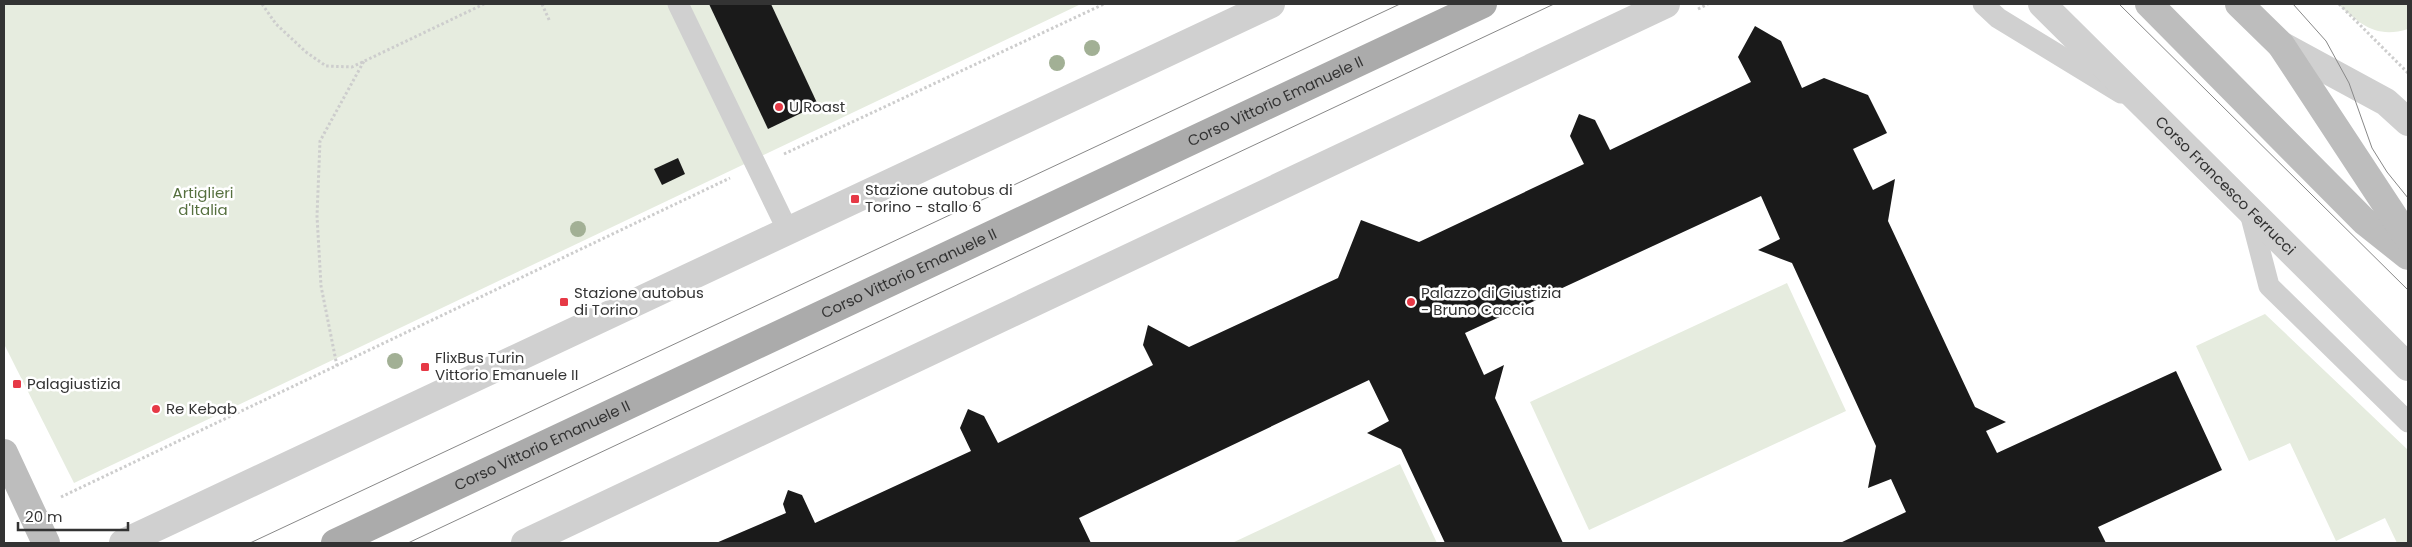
<svg xmlns="http://www.w3.org/2000/svg" width="2412" height="547" font-family="Poppins,sans-serif">
  <style>
    .green { fill: #e6ecdf }
    .building { fill: #1a1a1a }
    .lines { fill: none; stroke-linecap: round; stroke-linejoin: round }
    .path { stroke: #cdcdcd; stroke-width: 3; stroke-dasharray: 2.5 2.5; stroke-linecap: butt }
    .lane { stroke: #d0d0d0; stroke-width: 21 }
    .street { stroke: #d0d0d0; stroke-width: 28 }
    .secondary { stroke: #bdbdbd; stroke-width: 28 }
    .primary { stroke: #ababab; stroke-width: 28 }
    .tram { stroke: #888; stroke-width: 1 }
    .tree { fill: #a2b095 }
    .poi-dot { fill: #e63946; stroke: #fff; stroke-width: 2 }
    .labels { text-anchor: middle; stroke-width: 5; stroke-linejoin: round; paint-order: stroke }
    .street-label { font-size: 15px; fill: #333; stroke: #fff }
    .poi-label { font-size: 15px; fill: #333; stroke: #fff; text-anchor: start }
    .park-label { font-size: 15px; fill: #56703f; stroke: #fff }
  </style>
  <rect width="100%" height="100%" fill="#fff"/>
  <g class="green">
    <path d="M4 4H1081L74 483 4 344Z"/>
    <path d="M2338 4H2408V29C2376 39 2360 24 2338 4Z"/>
    <path d="M1787 283 1846 411 1589 530 1530 402Z"/>
    <path d="M2265 314 2408 450V543H2397L2385 518 2336 541 2290 443 2249 461 2196 346Z"/>
    <path d="M1400 464 1437 543H1232Z"/>
  </g>
  <g class="building">
    <path d="M709 4H771L818 105 768 129Z"/>
    <path d="M1755 26 1781 41 1802 88 1824 78 1868 95 1887 133 1853 149 1873 190 1895 179 1888 221 1975 407 2006 422 1986 431 1997 453 2176 371 2222 470 2098 527 2106 543H1840L1906 512 1891 479 1868 488 1876 446 1792 263 1758 250 1780 239 1761 196 1465 333 1484 375 1504 365 1495 398 1563 543H1445L1401 449 1367 433 1389 421 1369 380 1079 518 1091 543H716L786 513 783 504 788 490 802 495 815 523 971 451 960 428 968 409 984 416 998 443 1153 365 1143 345 1148 325 1189 347 1338 278 1361 220 1419 242 1584 164 1570 136 1579 114 1595 120 1610 150 1751 82 1738 57Z"/>
    <path d="M678 158 685 174 662 185 654 169Z"/>
  </g>
  <g class="lines">
    <g class="path">
      <path d="M262 4 276 24 306 52 326 66 352 67 484 4"/>
      <path d="M542 4 550 22"/>
      <path d="M2339 4 2408 73"/>
      <path d="M1698 9 1708 4"/>
      <path d="M784 154 1104 4"/>
      <path d="M337 366 321 286 317 216 320 141 364 61"/>
      <path d="M61 497 730 178"/>
    </g>
    <g class="lane">
      <path d="M678 4 788 231"/>
      <path d="M1983 4 1998 18 2121 93"/>
      <path d="M2249 209 2269 286 2408 422"/>
    </g>
    <g class="street">
      <path id="s1" d="M2042 4 2408 367"/>
      <path d="M2281 45 2386 102 2408 122"/>
      <path d="M123 543 1271 4"/>
      <path d="M525 543 1666 4"/>
    </g>
    <g class="secondary">
      <path d="M2149 4 2364 221 2408 256"/>
      <path d="M2239 4 2281 45 2408 238"/>
      <path d="M4 453 46 543"/>
    </g>
    <path class="primary" id="s2" d="M335 543 1483 4"/>
    <g class="tram">
      <path d="M2119 4 2408 290"/>
      <path d="M2293 4 2326 41 2349 83 2372 148 2387 172 2408 198"/>
      <path d="M250 543 1400 4"/>
      <path d="M408 543 1554 4"/>
    </g>
  </g>
  <g class="tree">
    <circle cx="1092" cy="48" r="8"/>
    <circle cx="1057" cy="63" r="8"/>
    <circle cx="578" cy="229" r="8"/>
    <circle cx="395" cy="361" r="8"/>
  </g>
  <g class="poi-dot">
    <circle cx="779" cy="107" r="5"/>
    <rect x="850" y="194" width="10" height="10" rx="2.5"/>
    <rect x="559" y="297" width="10" height="10" rx="2.5"/>
    <circle cx="1411" cy="302" r="5"/>
    <rect x="420" y="362" width="10" height="10" rx="2.5"/>
    <rect x="12" y="379" width="10" height="10" rx="2.5"/>
    <circle cx="156" cy="409" r="5"/>
  </g>
  <g class="labels">
    <g class="street-label">
      <text dy="5" stroke="none"><textPath href="#s2" startOffset="1039">Corso Vittorio Emanuele II</textPath></text>
      <text dy="5" stroke="none"><textPath href="#s1" startOffset="258">Corso Francesco Ferrucci</textPath></text>
      <text dy="5" stroke="none"><textPath href="#s2" startOffset="634">Corso Vittorio Emanuele II</textPath></text>
      <text dy="5" stroke="none"><textPath href="#s2" startOffset="229">Corso Vittorio Emanuele II</textPath></text>
    </g>
    <g class="poi-label">
      <text x="789" y="112">U Roast</text>
      <text x="865" y="195">Stazione autobus di<tspan x="865" dy="17">Torino - stallo 6</tspan></text>
      <text x="574" y="298">Stazione autobus<tspan x="574" dy="17">di Torino</tspan></text>
      <text x="1421" y="298">Palazzo di Giustizia<tspan x="1421" dy="17">- Bruno Caccia</tspan></text>
      <text x="435" y="363">FlixBus Turin<tspan x="435" dy="17">Vittorio Emanuele II</tspan></text>
      <text x="27" y="389">Palagiustizia</text>
      <text x="166" y="414">Re Kebab</text>
    </g>
    <g class="park-label">
      <text x="203" y="198">Artiglieri<tspan x="203" dy="17">d'Italia</tspan></text>
    </g>
  </g>
  <rect width="2412" height="547" fill="none" stroke="#333333" stroke-width="10"/>
  <path d="M18 522v8h110v-8" fill="none" stroke="#333333" stroke-width="2.5"/>
  <text x="25" y="522" font-size="15" fill="#333333" stroke="#ffffff" stroke-width="4" paint-order="stroke">20 m</text>
</svg>
